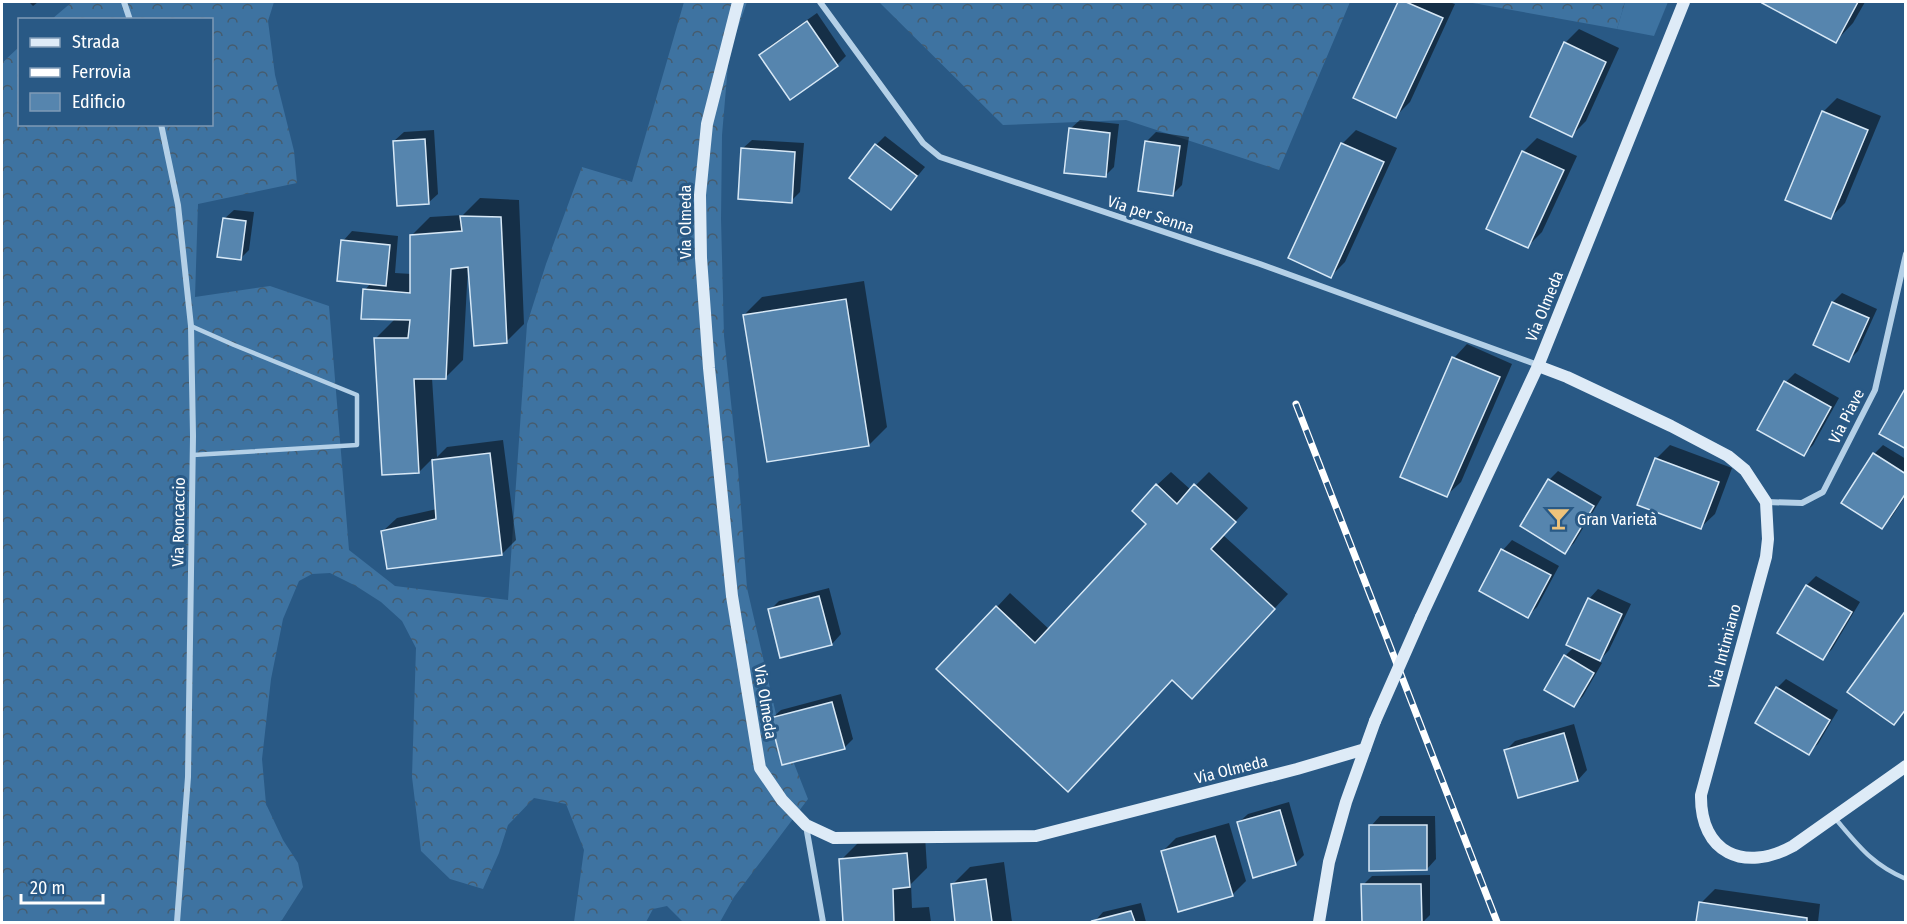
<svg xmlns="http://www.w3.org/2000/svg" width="1907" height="924" font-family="'Fira Sans Condensed',sans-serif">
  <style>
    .grass { fill: #3e73a1 }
    .forest { fill: url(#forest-crowns) }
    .shadow { fill: #0007 }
    .building { fill: #5685ae; stroke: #d7e8f6; stroke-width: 1.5 }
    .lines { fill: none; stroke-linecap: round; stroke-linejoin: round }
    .lane { stroke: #b4d0e7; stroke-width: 4.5 }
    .street { stroke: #b4d0e7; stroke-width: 6 }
    .secondary { stroke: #deebf7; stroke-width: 12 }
    .rail-casing { stroke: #fff; stroke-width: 7 }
    .rail { stroke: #295985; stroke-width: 4.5; stroke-dasharray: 14; stroke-linecap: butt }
    .secondary-bridge { stroke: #deebf7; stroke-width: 12 }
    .labels { text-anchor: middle; stroke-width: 6; stroke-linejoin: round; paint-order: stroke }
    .street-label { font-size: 16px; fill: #fff; stroke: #295985 }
    .poi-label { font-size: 16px; fill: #fff; stroke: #295985; text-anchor: start }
  </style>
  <defs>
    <pattern id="forest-crowns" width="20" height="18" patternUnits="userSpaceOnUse" patternTransform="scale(1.5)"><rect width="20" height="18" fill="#3e73a1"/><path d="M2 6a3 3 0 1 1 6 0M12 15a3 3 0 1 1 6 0" fill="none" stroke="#465c6e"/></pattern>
  </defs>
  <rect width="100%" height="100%" fill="#295985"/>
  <path class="grass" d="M1625 2H1668L1654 36 1617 29Z"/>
  <g class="forest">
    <path d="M72 2H274L268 21 275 75 294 151 297 183 198 204 195 297 270 286 329 306 349 550 395 586 508 600 527 324 546 264 582 167 632 182 684 2H747L729 53 722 135 721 219 724 336 738 469 747 588 778 723 808 799 734 897 720 922H683L667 906 653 909 646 922H574L584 850 566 804 534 798 508 825 499 853 483 889 450 879 421 851 412 777 416 648 402 621 381 602 356 586 330 573 312 574 299 581 283 619 271 679 262 759 266 804 283 840 298 863 303 887 282 920 278 922H2V63L19 47 20 124H212V20L52 19Z"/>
    <path d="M879 2H1350L1279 170 1126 120 1003 125Z"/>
    <path d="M1467 2H1625L1617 29Z"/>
  </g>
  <g class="shadow">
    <path d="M29 2H38L33 6Z"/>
    <path d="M1400 2H1449L1455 4 1410 102 1396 116 1355 97Z"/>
    <path d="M1764 2H1865L1853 23 1836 41Z"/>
    <path d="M817 13 846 56 837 65 761 55 770 46Z"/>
    <path d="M1579 29 1619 48 1586 121 1572 135 1565 43Z"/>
    <path d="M1837 98 1881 116 1845 203 1831 217 1823 112Z"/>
    <path d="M1080 120 1119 124 1114 167 1105 176 1070 129Z"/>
    <path d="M434 130 438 194 428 203 394 141 404 132Z"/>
    <path d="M1356 130 1397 148 1345 262 1331 276 1290 257 1342 144Z"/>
    <path d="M1156 132 1189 137 1182 185 1173 194 1147 141Z"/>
    <path d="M885 136 925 167 891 208 876 145Z"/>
    <path d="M1537 138 1577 156 1542 232 1528 246 1523 152Z"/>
    <path d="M752 140 804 143 800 192 791 201 742 149Z"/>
    <path d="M480 198 519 200 524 324 506 342 470 266H468L463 360 445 378H432L437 457 447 447 503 440 516 540 502 554 383 531 397 518 437 509 433 458 419 472 375 339 396 318 365 290 371 283 343 241 352 231 398 236 395 273 412 274V235L430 217 463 215Z"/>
    <path d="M234 210 254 212 249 250 240 259 224 219Z"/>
    <path d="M864 281 887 427 869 445 744 315 762 297Z"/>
    <path d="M1842 293 1877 309 1858 351 1849 360 1815 344 1833 302Z"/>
    <path d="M1467 344 1512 364 1461 482 1447 495 1454 358Z"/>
    <path d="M1795 373 1839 398 1813 445 1804 454 1786 382Z"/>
    <path d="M1670 445 1732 468 1715 514 1701 527 1656 459Z"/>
    <path d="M1883 445 1906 459V495L1891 518 1882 527 1874 454Z"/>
    <path d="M1558 471 1602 497 1574 543 1565 552 1522 526 1549 480Z"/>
    <path d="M1171 472 1191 490 1209 472 1248 508 1223 535 1288 594 1205 683 1172 678 1082 776 997 607 1010 593 1050 630 1148 524 1157 485Z"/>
    <path d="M1512 540 1559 566 1537 607 1528 616 1481 591 1503 550Z"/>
    <path d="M1816 576 1860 602 1832 649 1823 659 1779 633 1807 585Z"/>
    <path d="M829 588 841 634 832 644 782 656 770 610 779 601Z"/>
    <path d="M1598 589 1631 604 1609 650 1599 661 1602 663 1583 696 1574 706 1565 656 1574 647 1589 599Z"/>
    <path d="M1786 679 1838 710 1818 744 1808 753 1777 688Z"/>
    <path d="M841 694 853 739 844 748 771 719 781 710Z"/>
    <path d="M1574 724 1587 770 1578 780 1506 750 1515 741Z"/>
    <path d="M1289 802 1304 855 1295 864 1238 823 1248 814Z"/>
    <path d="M1380 816H1435L1436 859 1427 869 1371 826Z"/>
    <path d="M1229 823 1246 881 1232 895 1162 852 1176 838Z"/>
    <path d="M925 836 927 868 911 884 912 908 929 907 931 922H844L841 860 859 842Z"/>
    <path d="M1004 862 1012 922H956L952 885 970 867Z"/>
    <path d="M1430 875V915L1423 922H1363V885L1372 876Z"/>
    <path d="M1715 889 1820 904 1818 922H1698L1701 903Z"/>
    <path d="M1141 903 1146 922H1094L1103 912Z"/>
  </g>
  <g class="building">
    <path d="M1398 2H1406L1443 18 1396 118 1353 98Z"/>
    <path d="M1763 2H1858L1836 43 1762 3Z"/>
    <path d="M807 21 838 66 790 100 759 55Z"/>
    <path d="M1564 42 1606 62 1572 137 1530 117Z"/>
    <path d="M1822 111 1868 130 1831 219 1785 200Z"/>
    <path d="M1069 128 1110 133 1106 177 1064 173Z"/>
    <path d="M425 139 429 204 397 206 393 141Z"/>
    <path d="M1145 141 1180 146 1173 196 1138 191Z"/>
    <path d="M1341 143 1384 162 1331 278 1288 258Z"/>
    <path d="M875 144 917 176 891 210 849 178Z"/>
    <path d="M741 148 795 152 792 203 738 199Z"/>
    <path d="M1522 151 1564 170 1528 248 1486 229Z"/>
    <path d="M460 216 501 217 507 343 474 346 468 267 451 269 446 379H414L419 473 382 475 374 338H408L410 320 361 319 363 289 410 293V235L462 231Z"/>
    <path d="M223 218 246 221 241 260 217 257Z"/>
    <path d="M341 240 390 245 386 286 337 281Z"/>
    <path d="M846 299 869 446 767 462 743 315Z"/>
    <path d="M1832 302 1869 318 1849 362 1813 345Z"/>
    <path d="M1452 357 1500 377 1447 497 1400 477Z"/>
    <path d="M1784 381 1831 407 1804 456 1757 430Z"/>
    <path d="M1906 387V449L1879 434Z"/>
    <path d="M490 453 502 555 387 569 381 531 436 519 432 460Z"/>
    <path d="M1873 453 1906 474V493L1882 529 1841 503Z"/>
    <path d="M1655 458 1719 482 1701 529 1637 505Z"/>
    <path d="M1548 479 1594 506 1565 554 1520 526Z"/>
    <path d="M1156 484 1177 504 1194 484 1236 522 1211 549 1275 609 1192 699 1172 680 1068 792 936 669 996 606 1035 643 1146 524 1132 511Z"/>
    <path d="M1501 549 1551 575 1528 618 1479 591Z"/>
    <path d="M1806 585 1852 612 1823 660 1777 633Z"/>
    <path d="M819 596 832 645 780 658 768 609Z"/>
    <path d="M1588 598 1622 614 1600 661 1566 645Z"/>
    <path d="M1906 610V709L1894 725 1847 692Z"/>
    <path d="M1564 655 1594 673 1574 707 1544 690Z"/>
    <path d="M1776 687 1830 720 1809 755 1755 723Z"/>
    <path d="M832 702 845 749 782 765 770 718Z"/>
    <path d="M1564 733 1578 781 1518 798 1504 750Z"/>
    <path d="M1280 810 1296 865 1253 878 1237 822Z"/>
    <path d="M1369 825H1427V870L1369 871Z"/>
    <path d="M1215 836 1233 896 1178 912 1161 851Z"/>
    <path d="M907 853 910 887 893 889 894 922H843L839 859Z"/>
    <path d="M986 879 992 922H955L951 884Z"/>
    <path d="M1361 884H1421L1422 922H1362Z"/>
    <path d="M1699 902 1807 918V922H1696Z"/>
    <path d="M1131 911 1135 922H1093L1092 921Z"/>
  </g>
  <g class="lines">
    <g class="lane">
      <path d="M191 326 234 345 357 395V445L193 455"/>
      <path d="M1834 817C1858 845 1871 864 1906 879"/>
    </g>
    <g class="street">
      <path d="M124 2 130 20"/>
      <path d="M820 2 923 143 940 157 1260 264 1538 365"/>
      <path d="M161 124 178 205 191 326 193 436 188 777 177 922"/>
      <path d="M1766 502 1802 503 1823 492 1875 390 1906 254"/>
      <path d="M806 826 823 922"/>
    </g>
    <g class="secondary">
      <path d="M738 2 707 124 700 195 701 258 709 368 732 596 760 768 782 800 806 825 834 838 1036 836 1297 769 1365 749"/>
      <path d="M1538 366 1567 377 1671 426 1728 456 1745 470 1766 502 1768 539 1766 557 1701 795C1700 853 1744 873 1793 846L1906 766"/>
      <path d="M1421 617 1538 366 1684 2"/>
      <path d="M1319 922 1329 862 1346 802 1375 721"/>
    </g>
    <defs>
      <path id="rail" d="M1296 404 1497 922"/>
    </defs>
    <use href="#rail" class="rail-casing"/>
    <use href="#rail" class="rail"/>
    <path class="secondary-bridge" d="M1375 721 1421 617"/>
  </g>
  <defs>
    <symbol id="bar-bare" viewBox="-9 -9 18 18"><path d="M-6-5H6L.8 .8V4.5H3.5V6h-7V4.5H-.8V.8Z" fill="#eec37b" stroke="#295985" stroke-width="2.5" paint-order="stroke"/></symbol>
  </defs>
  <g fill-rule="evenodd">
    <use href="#bar-bare" x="1542" y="502" width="33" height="33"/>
  </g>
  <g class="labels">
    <g class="street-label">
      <text transform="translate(1151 214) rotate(18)" y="6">Via per Senna</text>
      <text transform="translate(685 222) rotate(-90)" y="6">Via Olmeda</text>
      <text transform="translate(1544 306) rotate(-68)" y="6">Via Olmeda</text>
      <text transform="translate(1846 416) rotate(-63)" y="6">Via Piave</text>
      <text transform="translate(178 522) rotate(-89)" y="6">Via Roncaccio</text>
      <text transform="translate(1724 646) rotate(-75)" y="6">Via Intimiano</text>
      <text transform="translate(766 702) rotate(81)" y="6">Via Olmeda</text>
      <text transform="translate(1231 769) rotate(-14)" y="6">Via Olmeda</text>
    </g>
    <g class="poi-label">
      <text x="1577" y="525">Gran Varietà</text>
    </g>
  </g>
  <rect width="1907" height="924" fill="none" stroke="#ffffff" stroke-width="6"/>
  <rect x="18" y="18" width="195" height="108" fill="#295985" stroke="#7f9bb6" stroke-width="1.5"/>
  <rect x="30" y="38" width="30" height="9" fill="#deebf7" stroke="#7f9bb6" stroke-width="1.5"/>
  <text x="72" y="48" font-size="18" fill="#ffffff">Strada</text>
  <rect x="30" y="68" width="30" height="9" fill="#ffffff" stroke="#7f9bb6" stroke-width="1.5"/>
  <text x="72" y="78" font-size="18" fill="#ffffff">Ferrovia</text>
  <rect x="30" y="93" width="30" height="18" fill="#5685ae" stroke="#7f9bb6" stroke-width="1.5"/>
  <text x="72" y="108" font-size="18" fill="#ffffff">Edificio</text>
  <path d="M21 894v9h82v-9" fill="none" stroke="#ffffff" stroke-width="3"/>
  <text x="30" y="894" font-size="18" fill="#ffffff" stroke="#295985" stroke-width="4.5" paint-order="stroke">20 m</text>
</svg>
